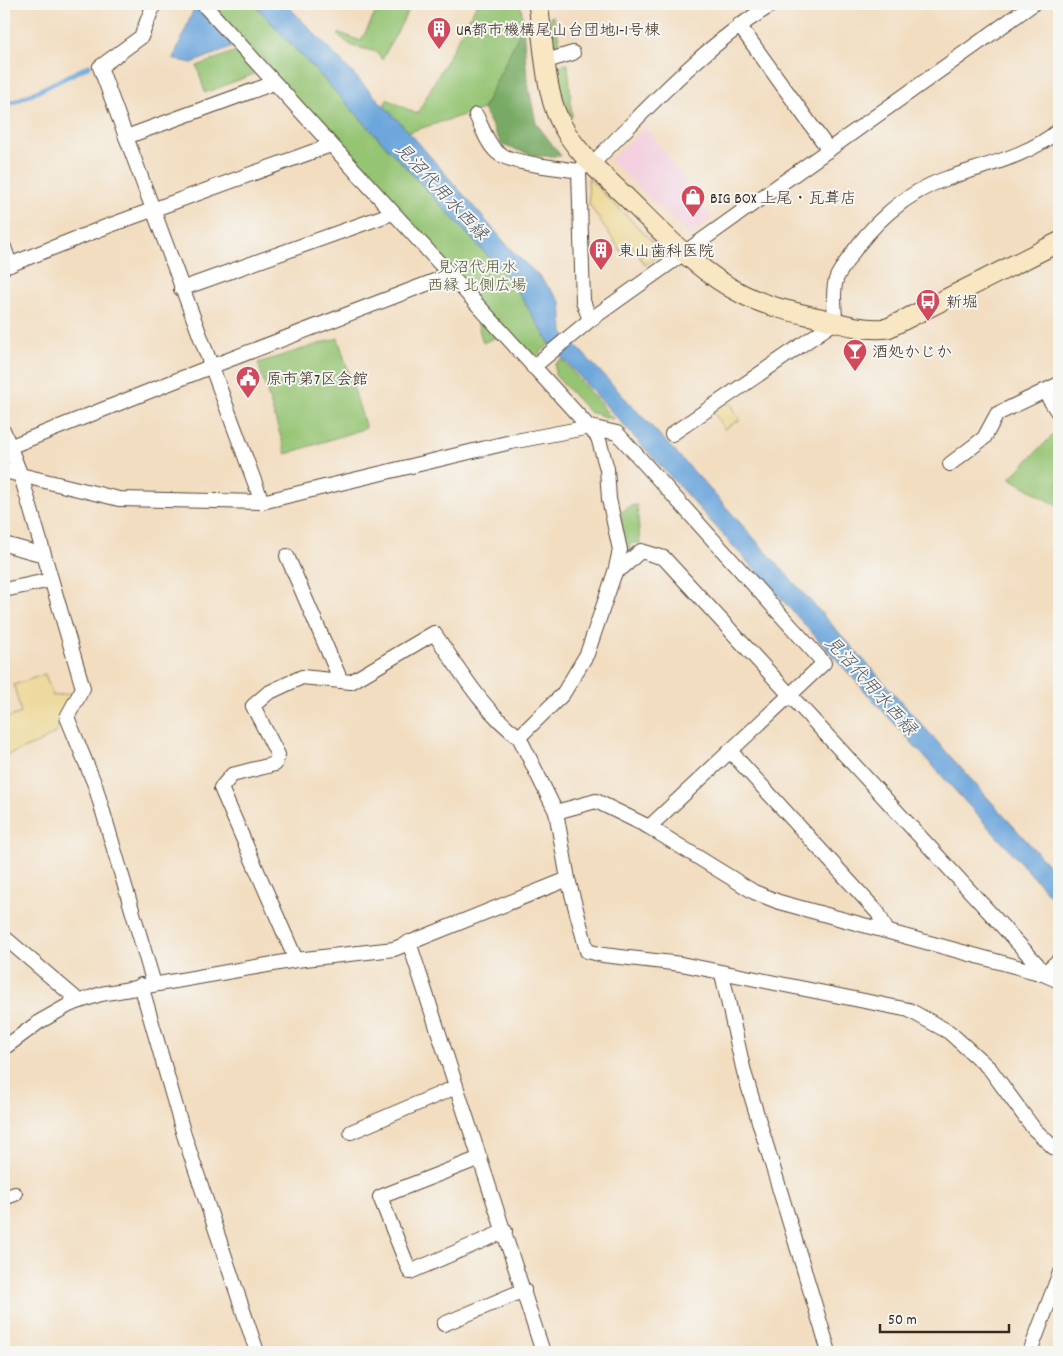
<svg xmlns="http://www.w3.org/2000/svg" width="1063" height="1356" font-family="Dekko,'Klee One',sans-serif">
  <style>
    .built { fill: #f3cfdf }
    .green { fill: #95c473; stroke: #687748 }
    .forest { fill: #78aa65; stroke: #5a6a42 }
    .sand { fill: #eeda9e; stroke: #94825e }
    .water { fill: #6ca6dc; stroke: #54687d }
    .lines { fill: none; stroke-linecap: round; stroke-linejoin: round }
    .stream { stroke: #6ca6dc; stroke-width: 5 }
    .street-casing { stroke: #564536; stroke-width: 16 }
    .secondary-casing { stroke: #564536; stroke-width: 21 }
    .street { stroke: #fff; stroke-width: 14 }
    .secondary { stroke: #f9e7c3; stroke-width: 19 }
    .labels { text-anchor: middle; stroke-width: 4; stroke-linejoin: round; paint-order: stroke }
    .poi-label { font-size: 16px; fill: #3b2a1e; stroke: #f6f6f2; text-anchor: start }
    .park-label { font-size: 16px; fill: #565838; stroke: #f6f6f2 }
    .water-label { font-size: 18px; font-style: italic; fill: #4c5560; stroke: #f6f6f2 }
  </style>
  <rect width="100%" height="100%" fill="#f6f6f2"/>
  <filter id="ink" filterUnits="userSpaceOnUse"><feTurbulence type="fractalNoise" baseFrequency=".02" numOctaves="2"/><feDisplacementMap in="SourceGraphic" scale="10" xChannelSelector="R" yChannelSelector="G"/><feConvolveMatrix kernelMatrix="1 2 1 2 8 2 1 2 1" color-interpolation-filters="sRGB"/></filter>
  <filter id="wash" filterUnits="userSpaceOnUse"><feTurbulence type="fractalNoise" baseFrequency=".0096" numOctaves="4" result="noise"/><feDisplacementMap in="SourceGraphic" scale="20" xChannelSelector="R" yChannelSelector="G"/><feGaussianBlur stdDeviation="1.12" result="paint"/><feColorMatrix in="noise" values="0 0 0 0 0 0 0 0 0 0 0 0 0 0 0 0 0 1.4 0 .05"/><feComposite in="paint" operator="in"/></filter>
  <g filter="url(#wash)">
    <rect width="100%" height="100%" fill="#f2ddc0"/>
    <path class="built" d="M646 127 712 218 689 235 610 160Z"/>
    <g class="green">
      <path d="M216 4H254L512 282 550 344 529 362 216 18Z"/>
      <path d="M380 4H412L382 60 377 52 352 46 338 35 340 33 361 41Z"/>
      <path d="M477 4H521L523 26 483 109 409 132 384 107 387 99 417 114Z"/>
      <path d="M553 16 562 50 555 52 550 17Z"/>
      <path d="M236 51 254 74 205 93 197 66Z"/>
      <path d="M568 64 572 116 571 118 560 87 557 65Z"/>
      <path d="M474 311 501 335 483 343Z"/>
      <path d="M338 338 366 428 286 454 258 363Z"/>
      <path d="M562 359 613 419 589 412 555 375V364Z"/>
      <path d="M1056 432 1059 436 1058 506 1010 478Z"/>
      <path d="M637 505 640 543H631L627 558 622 559 621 513 629 506Z"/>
    </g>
    <path class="forest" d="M523 26 527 79 536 123 561 156H536L502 145 483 109Z"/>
    <g class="sand">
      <path d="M588 178 663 252 645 265 631 244 621 251 589 204Z"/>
      <path d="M725 402 731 404 740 420 724 429 713 411Z"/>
      <path d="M45 674 53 696 74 693 55 733 38 743 4 756V719L21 713 14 685Z"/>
    </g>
    <g class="water">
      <path d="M196 4 234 46 192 63 173 59Z"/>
      <path d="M254 4H286L409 132 514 253 539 276 561 302 563 332 698 476 1059 877V905L550 344 512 282Z"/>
    </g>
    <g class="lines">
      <path class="stream" d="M4 106 32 94 89 66"/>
    </g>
  </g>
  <g filter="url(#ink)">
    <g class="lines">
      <defs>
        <g id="street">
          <path d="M154 4 141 37 100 67 262 502"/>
          <path d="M203 4 598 437 607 469 609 499 620 550 615 572 587 654 563 694 519 737 556 812 568 879 587 951 603 955 681 964 909 1010 949 1032 990 1069 1034 1129 1053 1147 1059 1150"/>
          <path d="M739 25 829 150"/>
          <path d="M546 61 573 53"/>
          <path d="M476 115C482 127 487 144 498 153 512 164 561 168 579 171"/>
          <path d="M126 137 274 83"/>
          <path d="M589 161 579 171 583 301 590 320"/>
          <path d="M592 164C649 107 704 45 773 4"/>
          <path d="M4 247 10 265"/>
          <path d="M4 267 108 226 331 145"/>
          <path d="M181 289 393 213"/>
          <path d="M533 367 590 320 1033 4"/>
          <path d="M1044 391 1059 414"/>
          <path d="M4 432 21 476 83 688 67 717 95 785 154 984"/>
          <path d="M672 434 835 322C835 309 832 292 836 280 837 275 842 269 845 264 869 226 905 192 948 178 985 165 1029 156 1059 130"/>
          <path d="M9 447 210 367 450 275"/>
          <path d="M950 464 984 438 997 414 1059 384"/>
          <path d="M4 471 119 499 262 502 511 442 590 427 617 433 824 663 649 827"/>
          <path d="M4 544 44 555"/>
          <path d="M287 556 341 681"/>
          <path d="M615 572C627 567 631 558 641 551L664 558 1037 964 1043 974"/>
          <path d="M4 590 51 580"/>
          <path d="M730 751 878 913 887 931"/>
          <path d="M556 812 596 801 649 827 754 892 779 902 1043 974 1059 981"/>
          <path d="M4 937 79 1001"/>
          <path d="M409 942 543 1352"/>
          <path d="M296 960 221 788 232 775 275 764 278 755 253 706 268 693 302 677 351 682 434 633C460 670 483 711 519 737"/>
          <path d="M722 974 744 1072 829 1352"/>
          <path d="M1043 974 1059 960"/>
          <path d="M141 985 184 1135 257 1352"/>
          <path d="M4 1048 39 1022 69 1005 101 994 296 960 394 949 568 879"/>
          <path d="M351 1132 456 1087"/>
          <path d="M480 1158 380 1197 410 1272 505 1231"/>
          <path d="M4 1198 15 1194"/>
          <path d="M444 1324 524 1290"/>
          <path d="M1030 1352 1059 1275"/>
        </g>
        <path id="secondary" d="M538 4C543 35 545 92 559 119 573 150 601 173 625 196 662 232 698 272 744 295 768 307 795 312 820 318 842 324 865 331 888 328L1059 242"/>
      </defs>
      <use href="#street" class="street-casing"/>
      <use href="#secondary" class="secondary-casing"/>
      <use href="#street" class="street"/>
      <use href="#secondary" class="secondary"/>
    </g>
  </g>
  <defs>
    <symbol id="building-pin" viewBox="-11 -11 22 30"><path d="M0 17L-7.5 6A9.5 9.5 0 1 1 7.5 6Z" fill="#d1495b" stroke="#f6f6f2"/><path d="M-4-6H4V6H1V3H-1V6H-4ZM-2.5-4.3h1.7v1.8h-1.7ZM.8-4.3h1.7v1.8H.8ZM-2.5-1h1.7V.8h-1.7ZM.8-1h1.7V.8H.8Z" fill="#fff"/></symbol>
    <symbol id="shop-pin" viewBox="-11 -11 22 30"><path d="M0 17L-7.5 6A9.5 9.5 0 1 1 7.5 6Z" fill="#d1495b" stroke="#f6f6f2"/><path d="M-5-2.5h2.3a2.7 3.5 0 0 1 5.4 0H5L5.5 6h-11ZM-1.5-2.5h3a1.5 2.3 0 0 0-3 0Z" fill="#fff"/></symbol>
    <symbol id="bus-pin" viewBox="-11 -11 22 30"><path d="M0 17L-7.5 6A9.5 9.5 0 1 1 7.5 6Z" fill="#d1495b" stroke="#f6f6f2"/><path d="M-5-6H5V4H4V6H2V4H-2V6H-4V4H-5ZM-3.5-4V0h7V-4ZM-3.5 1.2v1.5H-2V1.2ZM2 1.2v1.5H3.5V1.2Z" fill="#fff"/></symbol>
    <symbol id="bar-pin" viewBox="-11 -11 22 30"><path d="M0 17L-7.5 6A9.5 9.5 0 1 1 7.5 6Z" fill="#d1495b" stroke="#f6f6f2"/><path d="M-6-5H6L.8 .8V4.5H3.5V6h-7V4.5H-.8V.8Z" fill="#fff"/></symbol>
    <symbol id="civic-pin" viewBox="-11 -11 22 30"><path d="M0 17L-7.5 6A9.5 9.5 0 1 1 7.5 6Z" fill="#d1495b" stroke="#f6f6f2"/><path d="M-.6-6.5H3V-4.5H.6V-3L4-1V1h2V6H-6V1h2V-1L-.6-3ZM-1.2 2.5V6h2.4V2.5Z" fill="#fff"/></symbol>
  </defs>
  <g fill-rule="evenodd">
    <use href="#building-pin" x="425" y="15" width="28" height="38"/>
    <use href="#shop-pin" x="679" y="183" width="28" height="38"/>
    <use href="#building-pin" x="587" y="236" width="28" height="38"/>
    <use href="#bus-pin" x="914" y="287" width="28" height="38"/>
    <use href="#bar-pin" x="841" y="337" width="28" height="38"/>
    <use href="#civic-pin" x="234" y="364" width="28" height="38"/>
  </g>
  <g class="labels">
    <g class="poi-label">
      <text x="456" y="35">UR都市機構尾山台団地1-1号棟</text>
      <text x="710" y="203">BIG BOX 上尾・瓦葺店</text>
      <text x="618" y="256">東山歯科医院</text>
      <text x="946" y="307">新堀</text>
      <text x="872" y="357">酒処かじか</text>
      <text x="266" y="384">原市第7区会館</text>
    </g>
    <g class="park-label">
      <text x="477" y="272">見沼代用水<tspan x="477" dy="18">西縁 北側広場</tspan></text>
    </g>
    <g class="water-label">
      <text transform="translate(442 191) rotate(47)" y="6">見沼代用水西縁</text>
      <text transform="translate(871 685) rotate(48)" y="6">見沼代用水西緑</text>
    </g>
  </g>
  <rect width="1063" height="1356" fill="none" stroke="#f6f6f2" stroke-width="20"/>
  <path d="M880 1324v8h129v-8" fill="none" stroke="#3b2a1e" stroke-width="2.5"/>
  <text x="888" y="1324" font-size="15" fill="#3b2a1e" stroke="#f6f6f2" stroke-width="4" paint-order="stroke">50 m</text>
</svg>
